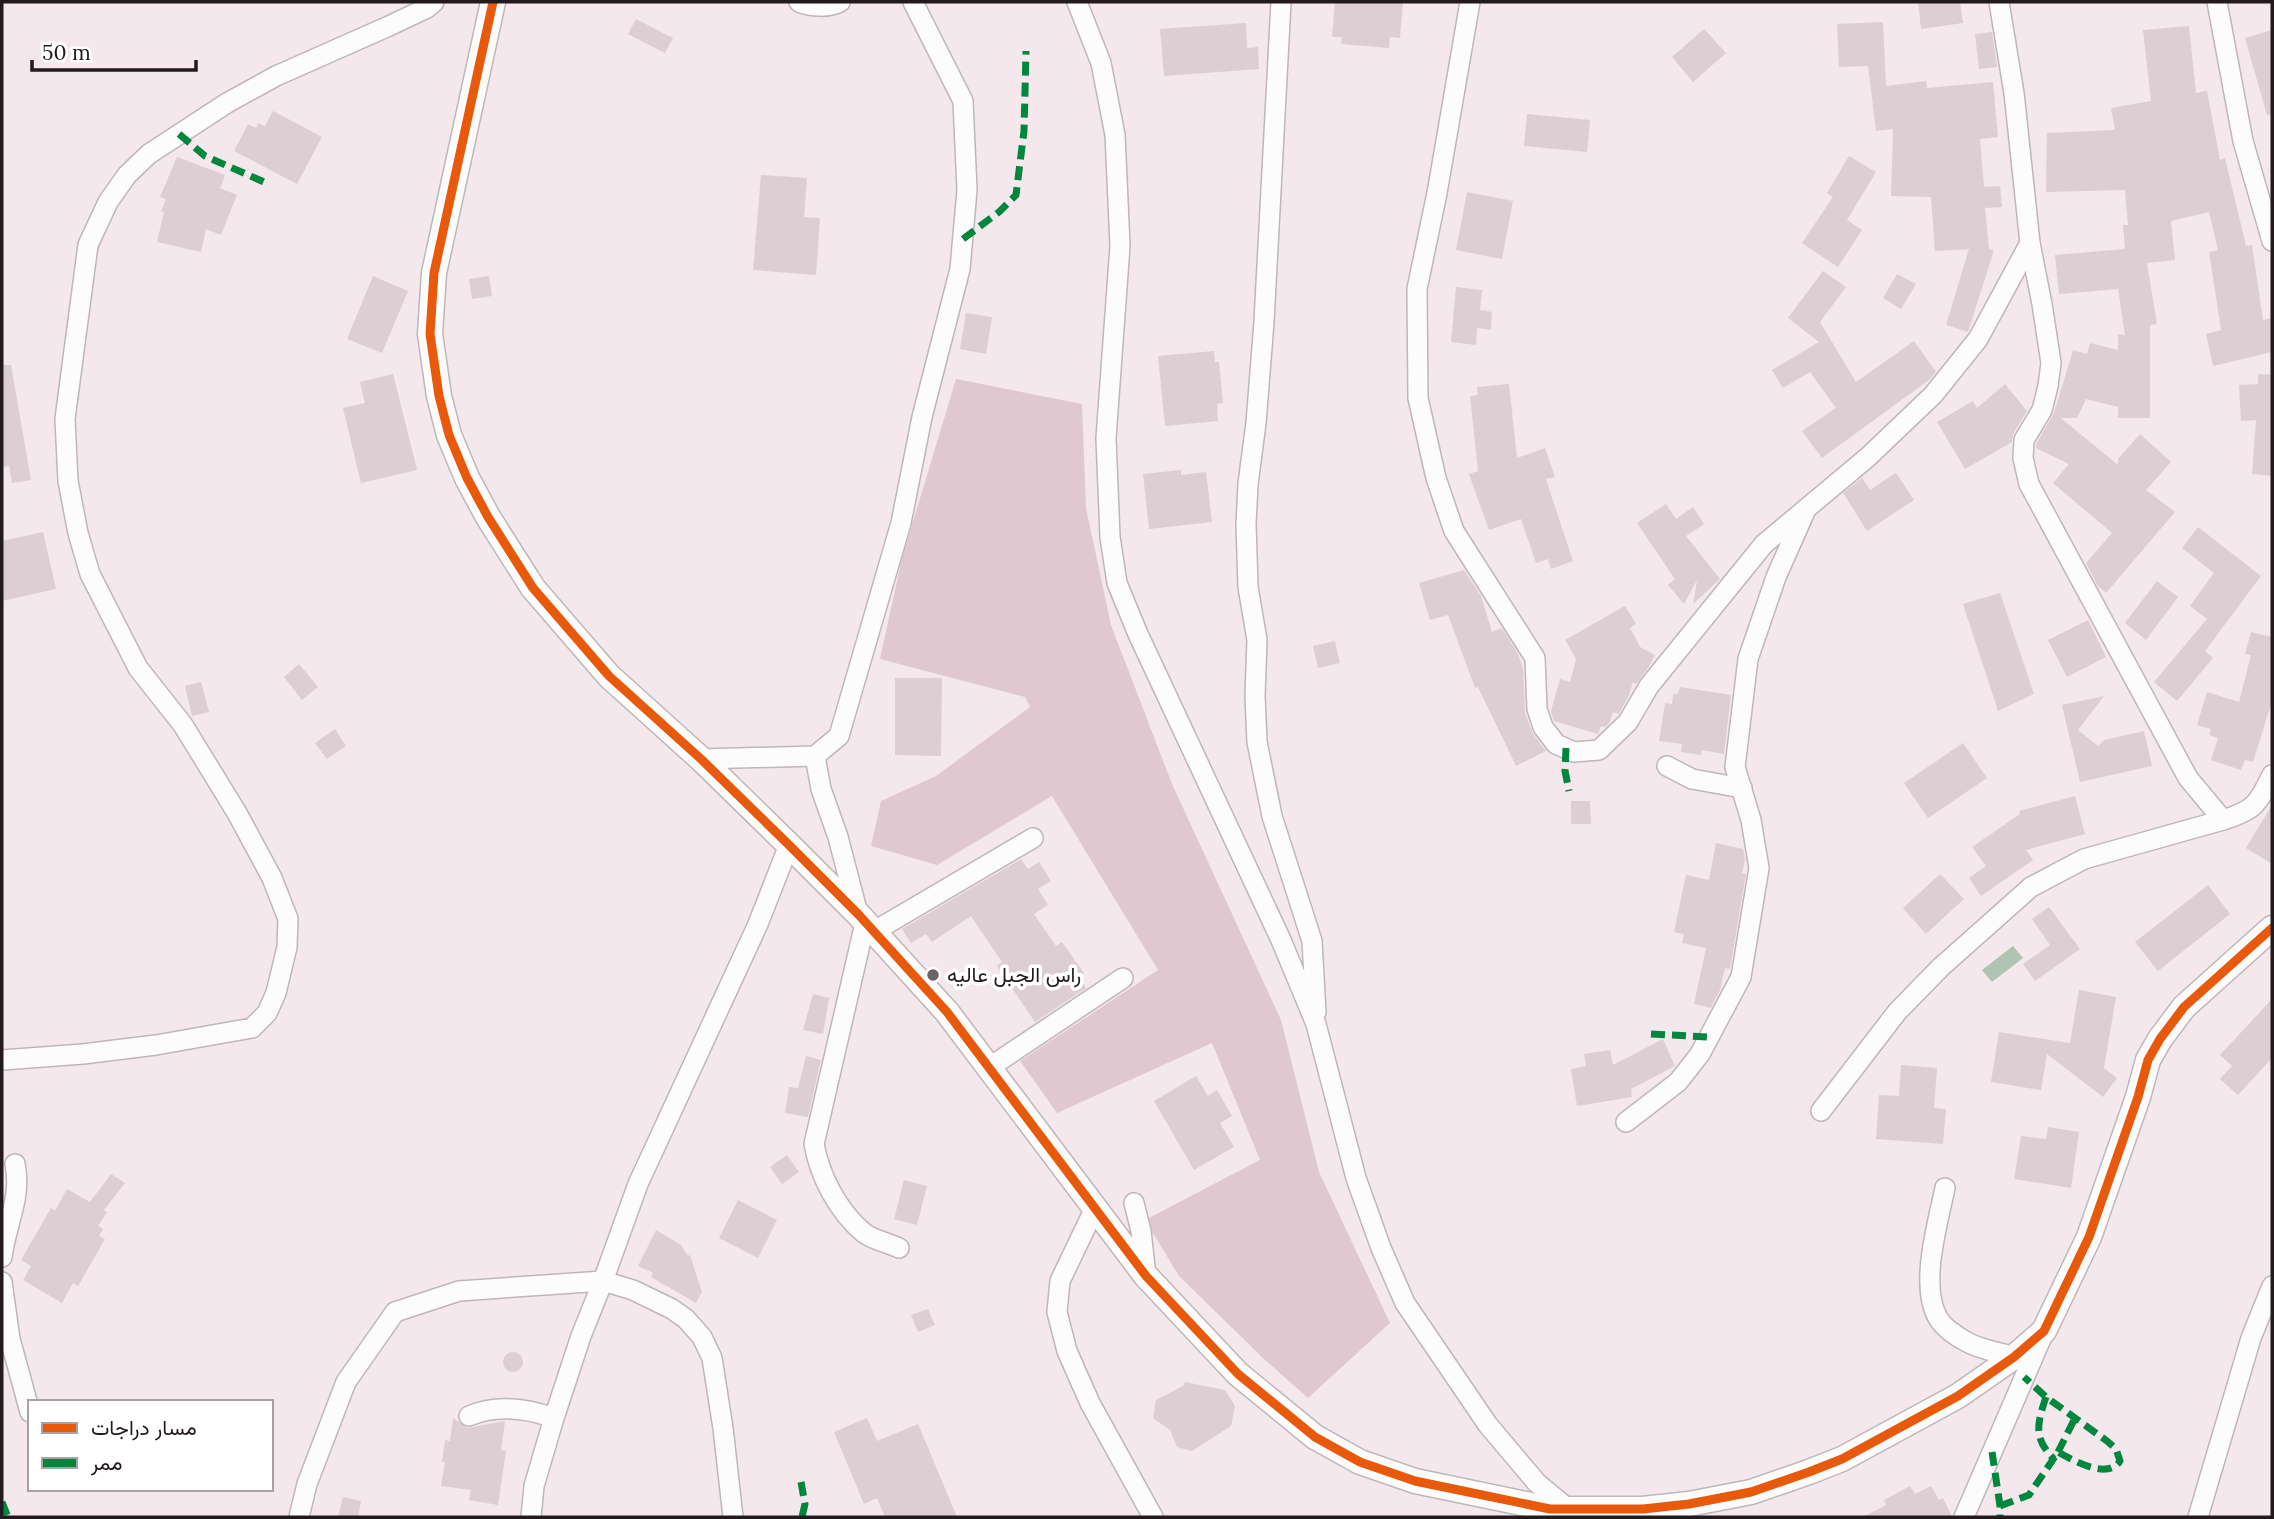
<svg xmlns="http://www.w3.org/2000/svg" width="2274" height="1519" font-family="Lora,Vazirmatn,serif">
  <style>
    .green { fill: #e0c8d0 }
    .water { fill: #afc4b2 }
    .building { fill: #dcced3 }
    .lines { fill: none; stroke-linecap: round; stroke-linejoin: round }
    .minor-casing { stroke: #bfb6b9; stroke-width: 22 }
    .tertiary-casing { stroke: #bfb6b9; stroke-width: 27 }
    .minor { stroke: #fdfcfc; stroke-width: 19 }
    .tertiary { stroke: #fdfcfc; stroke-width: 24 }
    .quiet { stroke: #00873e; stroke-width: 7; stroke-dasharray: 14 7; stroke-linecap: butt }
    .cycleway-casing { stroke: #fff; stroke-width: 13 }
    .cycleway { stroke: #e8590c; stroke-width: 9 }
    .poi-dot { fill: #6c6265; stroke: #fff; stroke-width: 2.5 }
    .labels { text-anchor: middle; stroke-width: 7; stroke-linejoin: round; paint-order: stroke }
    .poi-label { font-size: 21px; fill: #221a1d; stroke: #fff; text-anchor: start }
  </style>
  <rect width="100%" height="100%" fill="#f4e8ec"/>
  <path class="green" d="M956 379 1082 404 1086 508 1111 625 1172 784 1281 1020 1319 1172 1390 1323 1308 1398 1264 1359 1179 1276 1145 1220 1260 1160 1212 1043 1057 1113 1020 1061 1158 970 1052 796 937 865 871 846 881 801 936 776 1030 707 1025 697 880 659 902 558Z"/>
  <path class="water" d="M2013 946 2023 958 1992 982 1982 970Z"/>
  <g class="building">
    <path d="M1335 2H1403L1400 38 1390 37 1389 48 1341 44 1342 37H1332Z"/>
    <path d="M1918 2H1960L1963 23 1921 29Z"/>
    <path d="M636 19 673 38 665 53 628 34Z"/>
    <path d="M1883 22 1886 86 1926 81 1927 88 1993 82 1998 137 1980 139 1984 187 2000 186 2002 207 1985 208 1989 249 1994 250 1968 332 1946 325 1969 249 1935 251 1931 197 1891 196 1893 129 1876 131 1868 66 1839 67 1837 24Z"/>
    <path d="M1246 23 1247 48 1258 47 1259 69 1164 76 1160 29Z"/>
    <path d="M2189 26 2196 93 2207 91 2220 160 2225 158 2246 246 2252 245 2263 320 2272 318V352L2213 366 2206 334 2221 330 2209 252 2218 250 2209 212 2171 221 2175 260 2147 263 2157 324 2150 325V418H2118V407L2086 399 2077 418H2061L2118 465V459L2140 434 2171 462 2146 490 2175 512 2106 593 2098 586 2086 563 2112 533 2053 483 2069 464 2036 448V444L2054 413 2073 350 2087 354 2090 343 2118 350V334L2125 335 2118 289 2059 294 2055 255 2125 249 2123 225H2128L2125 190 2046 192 2047 133 2115 130 2111 108 2151 101 2143 30Z"/>
    <path d="M1704 29 1726 53 1693 82 1672 57Z"/>
    <path d="M2272 30V114L2267 115 2245 38Z"/>
    <path d="M1992 32 1997 67 1979 69 1975 34Z"/>
    <path d="M273 111 322 137 297 184 234 151 248 124 256 128 258 123 265 126Z"/>
    <path d="M1527 114 1590 120 1587 152 1524 146Z"/>
    <path d="M1849 156 1876 172 1847 220 1862 230 1838 267 1802 243 1833 197 1827 193Z"/>
    <path d="M177 157 225 175 220 188 237 195 221 235 206 229 201 252 157 242 164 212 161 211 166 199 160 197Z"/>
    <path d="M761 175 807 178 804 217 820 218 816 275 753 270Z"/>
    <path d="M1467 192 1513 201 1502 259 1456 250Z"/>
    <path d="M1823 271 1846 287 1820 322 1856 382 1914 341 1936 372 1929 380 1822 458 1802 431 1836 408 1810 372 1783 388 1772 370 1819 342 1788 318Z"/>
    <path d="M1897 274 1916 284 1901 309 1883 298Z"/>
    <path d="M373 276 408 291 382 353 347 339Z"/>
    <path d="M489 276 492 296 472 299 469 279Z"/>
    <path d="M1456 287 1482 290 1480 310 1492 312 1491 330 1477 328 1476 345 1451 342Z"/>
    <path d="M966 313 992 317 986 354 960 349Z"/>
    <path d="M1214 351 1215 362H1219L1223 403 1217 404 1218 421 1165 426 1158 356Z"/>
    <path d="M2 365H11L31 480 12 483 9 466 2 467Z"/>
    <path d="M393 374 417 470 361 483 343 408 365 403 360 382Z"/>
    <path d="M2258 374 2272 375V476L2252 474 2256 420 2241 421 2239 385 2258 384Z"/>
    <path d="M1509 384 1517 458 1545 448 1555 477 1546 479 1573 561 1551 569 1548 559 1536 563 1521 519 1489 530 1469 474 1478 471 1470 396 1478 395 1477 387Z"/>
    <path d="M2005 384 2027 411 2013 434 2012 442 1965 469 1937 422 1973 401 1977 408Z"/>
    <path d="M1181 470V475L1206 472 1212 522 1149 529 1143 474Z"/>
    <path d="M1896 473 1914 500 1867 531 1843 493 1862 478 1870 490Z"/>
    <path d="M1666 504 1676 519 1693 507 1704 524 1686 536 1720 579 1693 604 1697 580 1684 604 1668 585 1675 579 1637 523Z"/>
    <path d="M2198 527 2261 576 2205 651 2213 658 2177 701 2154 682 2207 619 2190 606 2214 573 2182 548Z"/>
    <path d="M43 532 56 589 2 601V541Z"/>
    <path d="M1464 570 1481 596 1492 632 1502 628 1518 654 1523 668 1525 713 1533 734 1546 751 1516 766 1478 687 1475 688 1448 615 1430 620 1419 583Z"/>
    <path d="M2157 581 2178 597 2146 640 2125 623Z"/>
    <path d="M2000 593 2034 694 1998 711 1963 604Z"/>
    <path d="M1625 606 1636 624 1630 628 1640 647 1655 655 1648 668 1636 684 1633 682 1629 695 1619 714 1613 712 1610 722 1605 727 1601 726 1598 734 1554 721 1551 711 1560 679 1570 682 1576 659 1565 640Z"/>
    <path d="M2088 620 2106 657 2067 677 2048 640Z"/>
    <path d="M2251 632 2272 637V701L2253 762 2245 760 2241 770 2211 760 2218 738 2209 735 2211 729 2197 725 2207 692 2239 702 2251 655 2245 654Z"/>
    <path d="M1335 641 1340 663 1318 668 1313 646Z"/>
    <path d="M299 664 318 687 302 700 284 677Z"/>
    <path d="M895 678H942L941 756 895 755Z"/>
    <path d="M201 682 209 712 192 716 185 686Z"/>
    <path d="M1680 687 1731 695 1724 754 1702 750 1701 755 1681 752 1682 744 1659 741 1665 703 1672 704 1673 694H1678Z"/>
    <path d="M2104 696 2078 730 2098 746 2104 740 2144 731 2152 766 2080 782 2062 705Z"/>
    <path d="M335 729 346 746 327 759 315 743Z"/>
    <path d="M1963 743 1987 778 1928 818 1904 783Z"/>
    <path d="M2075 796 2085 834 2026 850 2033 860 1981 896 1969 878 1986 866 1972 847 2020 814 2019 811Z"/>
    <path d="M1571 801H1590L1591 824H1571Z"/>
    <path d="M2272 805V864L2246 848Z"/>
    <path d="M1716 843 1743 849 1745 860 1742 873 1746 874 1730 969 1725 968 1720 990 1711 1008 1694 1004 1706 948 1682 943 1684 934 1674 932 1686 875 1709 880Z"/>
    <path d="M1021 859 1028 869 1039 862 1051 881 1038 889 1048 905 1034 914 1056 946 1062 942 1084 973 1079 977 1086 988 1035 1022 997 966 1002 962 971 916 932 942 926 934 911 943 902 929Z"/>
    <path d="M1940 874 1964 899 1926 934 1903 908Z"/>
    <path d="M2208 885 2230 914 2158 971 2135 942Z"/>
    <path d="M2049 907 2080 949 2035 981 2023 964 2050 945 2032 919Z"/>
    <path d="M2079 990 2116 997 2104 1068 2117 1078 2103 1097 2047 1054 2041 1090 1991 1082 1999 1032 2070 1043Z"/>
    <path d="M813 994 829 998 823 1034 803 1030Z"/>
    <path d="M2272 999V1058L2238 1095 2220 1079 2232 1066 2220 1055Z"/>
    <path d="M1663 1039 1675 1066 1631 1089 1632 1097 1577 1106 1571 1069 1586 1066 1584 1054 1610 1050 1613 1065Z"/>
    <path d="M806 1056 821 1060 808 1117 785 1113 789 1087 798 1088Z"/>
    <path d="M1901 1065 1937 1068 1934 1108 1946 1109 1943 1144 1876 1139 1879 1095 1899 1096Z"/>
    <path d="M1196 1076 1208 1096 1217 1090 1232 1116 1220 1123 1234 1147 1194 1170 1154 1101Z"/>
    <path d="M2048 1127 2079 1132 2071 1188 2014 1179 2021 1136 2046 1139Z"/>
    <path d="M787 1155 799 1172 782 1184 770 1167Z"/>
    <path d="M111 1174 125 1183 104 1210 107 1212 98 1226 103 1229 99 1236 105 1239 78 1286 73 1283 62 1303 23 1280 31 1266 21 1260 51 1208 55 1211 67 1189 90 1202Z"/>
    <path d="M904 1180 927 1186 917 1225 894 1219Z"/>
    <path d="M738 1200 777 1220 758 1258 719 1238Z"/>
    <path d="M656 1230 681 1245 688 1256 690 1255 702 1292 696 1303 651 1277 653 1273 638 1266Z"/>
    <path d="M928 1309 935 1325 918 1332 911 1315Z"/>
    <circle cx="513" cy="1362" r="10"/>
    <path d="M1185 1382 1225 1390 1235 1406 1231 1426 1192 1451 1177 1447 1170 1430 1153 1418 1156 1400 1183 1386Z"/>
    <path d="M453 1418 467 1428 505 1421 501 1450 506 1451 498 1505 469 1500 471 1490 441 1486 445 1462H442L445 1440 450 1441Z"/>
    <path d="M867 1418 877 1441 918 1424 957 1517H885L877 1498 864 1504 834 1432Z"/>
    <path d="M1910 1486 1915 1494 1931 1486 1939 1500 1943 1498 1952 1517H1863L1886 1505 1884 1500Z"/>
    <path d="M343 1497 361 1501 358 1517H338Z"/>
  </g>
  <g class="lines">
    <defs>
      <g id="minor">
        <path d="M799 2C810 7 829 8 840 2"/>
        <path d="M1077 2 1101 63 1115 135 1120 246 1106 438 1110 537 1117 583 1138 634 1281 940 1316 1024 1356 1178 1381 1248 1405 1303 1488 1425 1537 1483 1567 1508"/>
        <path d="M1281 2 1264 322 1256 423 1248 484 1246 524 1248 587 1257 640 1255 696 1257 742 1272 816 1312 941 1316 1012"/>
        <path d="M1470 2 1437 193 1417 289 1418 398 1436 478 1454 531 1535 658 1537 709 1543 727 1556 744 1574 752 1599 750 1628 722 1649 686 1764 544 1868 457 1933 395 1978 339 2030 243"/>
        <path d="M1999 2 2014 93 2030 243 2042 304 2051 363 2048 386 2042 410 2024 440 2023 458 2029 484 2188 778 2223 820C2255 810 2258 804 2272 775"/>
        <path d="M2217 2 2243 141 2272 241"/>
        <path d="M815 756 821 789 838 837 858 914"/>
        <path d="M701 759 815 756 839 736 901 523 922 417 960 269 967 190 963 101 913 2"/>
        <path d="M1667 766 1692 779 1742 788"/>
        <path d="M865 923 814 1144C820 1177 838 1211 864 1233 873 1240 889 1243 899 1248"/>
        <path d="M873 932 1033 838"/>
        <path d="M2 1060 83 1054 156 1045 252 1028 267 1013 276 993 287 947 288 919 272 878 237 813 183 725 138 668 90 574 78 533 68 481 65 419 88 245 108 202 127 175 149 154 227 103 276 76 389 26 427 8 434 2"/>
        <path d="M990 1067 1123 978"/>
        <path d="M1821 1111 1897 1012 1941 967 2031 887 2084 859 2223 820"/>
        <path d="M1626 1122 1678 1082 1700 1054 1741 977 1759 868 1751 820 1735 767 1748 659 1776 577 1804 514"/>
        <path d="M1945 1188C1938 1222 1919 1286 1938 1318 1943 1327 1957 1337 1967 1342 1981 1350 1999 1352 2014 1357"/>
        <path d="M1134 1203 1141 1231 1146 1276"/>
        <path d="M1094 1210 1060 1281 1057 1312 1067 1351 1090 1403 1153 1517"/>
        <path d="M2 1257C6 1224 22 1198 15 1164"/>
        <path d="M2 1282 10 1339 30 1412"/>
        <path d="M469 1416C497 1404 526 1408 554 1418"/>
        <path d="M299 1517 307 1484 346 1382 395 1312 459 1291 603 1281 633 1290 672 1309 686 1319 702 1337 712 1358 723 1428 733 1517"/>
        <path d="M531 1517 534 1486 554 1418 581 1336 603 1281 638 1184 758 924 789 845"/>
        <path d="M1964 1517 2044 1332"/>
        <path d="M2198 1517 2251 1338 2272 1286"/>
      </g>
      <path id="tertiary" d="M493 2 434 273 430 334 439 396 449 435 467 478 488 517 533 588 609 676 701 759 789 845 858 914 947 1012 1146 1276 1238 1374 1315 1437 1360 1462 1415 1481 1550 1509H1643L1689 1504 1751 1492 1809 1472 1842 1459 1958 1396 2014 1357 2044 1331 2089 1237 2138 1097 2148 1060 2160 1039 2184 1007 2272 928"/>
    </defs>
    <use href="#minor" class="minor-casing"/>
    <use href="#tertiary" class="tertiary-casing"/>
    <use href="#minor" class="minor"/>
    <use href="#tertiary" class="tertiary"/>
    <g class="quiet">
      <path d="M179 134 205 156 264 182"/>
      <path d="M963 239 999 212 1016 195 1024 131 1026 51"/>
      <path d="M1566 748 1565 771 1569 791"/>
      <path d="M1651 1034 1709 1037"/>
      <path d="M2046 1397C2037 1424 2033 1438 2054 1459"/>
      <path d="M1992 1452 2000 1506V1517"/>
      <path d="M2058 1452 2075 1418"/>
      <path d="M801 1482 805 1504 802 1517"/>
      <path d="M2 1502 8 1517"/>
      <path d="M2000 1506 2029 1495 2058 1452C2074 1461 2108 1480 2120 1461L2116 1449 2107 1441 2046 1397 2024 1377"/>
    </g>
    <defs>
      <path id="cycleway" d="M493 2 434 273 430 334 439 396 449 435 467 478 488 517 533 588 609 676 701 759 789 845 858 914 947 1012 1146 1276 1238 1374 1315 1437 1360 1462 1415 1481 1550 1509H1643L1689 1504 1751 1492 1809 1472 1842 1459 1958 1396 2014 1357 2044 1331 2089 1237 2138 1097 2148 1060 2160 1039 2184 1007 2272 928"/>
    </defs>
    <use href="#cycleway" class="cycleway-casing"/>
    <use href="#cycleway" class="cycleway"/>
  </g>
  <circle class="poi-dot" cx="933" cy="975" r="7"/>
  <g class="labels">
    <g class="poi-label">
      <text x="947" y="982">راس الجبل عاليه</text>
    </g>
  </g>
  <rect width="2274" height="1519" fill="none" stroke="#221a1d" stroke-width="7"/>
  <rect x="28" y="1400" width="245" height="91" fill="#ffffff" stroke="#a7a3a5" stroke-width="2"/>
  <rect x="42" y="1423" width="35" height="10" fill="#e8590c" stroke="#a7a3a5" stroke-width="2"/>
  <text x="91" y="1435" font-size="21" fill="#221a1d">مسار دراجات</text>
  <rect x="42" y="1458" width="35" height="10" fill="#00873e" stroke="#a7a3a5" stroke-width="2"/>
  <text x="91" y="1470" font-size="21" fill="#221a1d">ممر</text>
  <path d="M32 60v10h164v-10" fill="none" stroke="#221a1d" stroke-width="3.5"/>
  <text x="42" y="60" font-size="21" fill="#221a1d" stroke="#ffffff" stroke-width="5" paint-order="stroke">50 m</text>
</svg>
